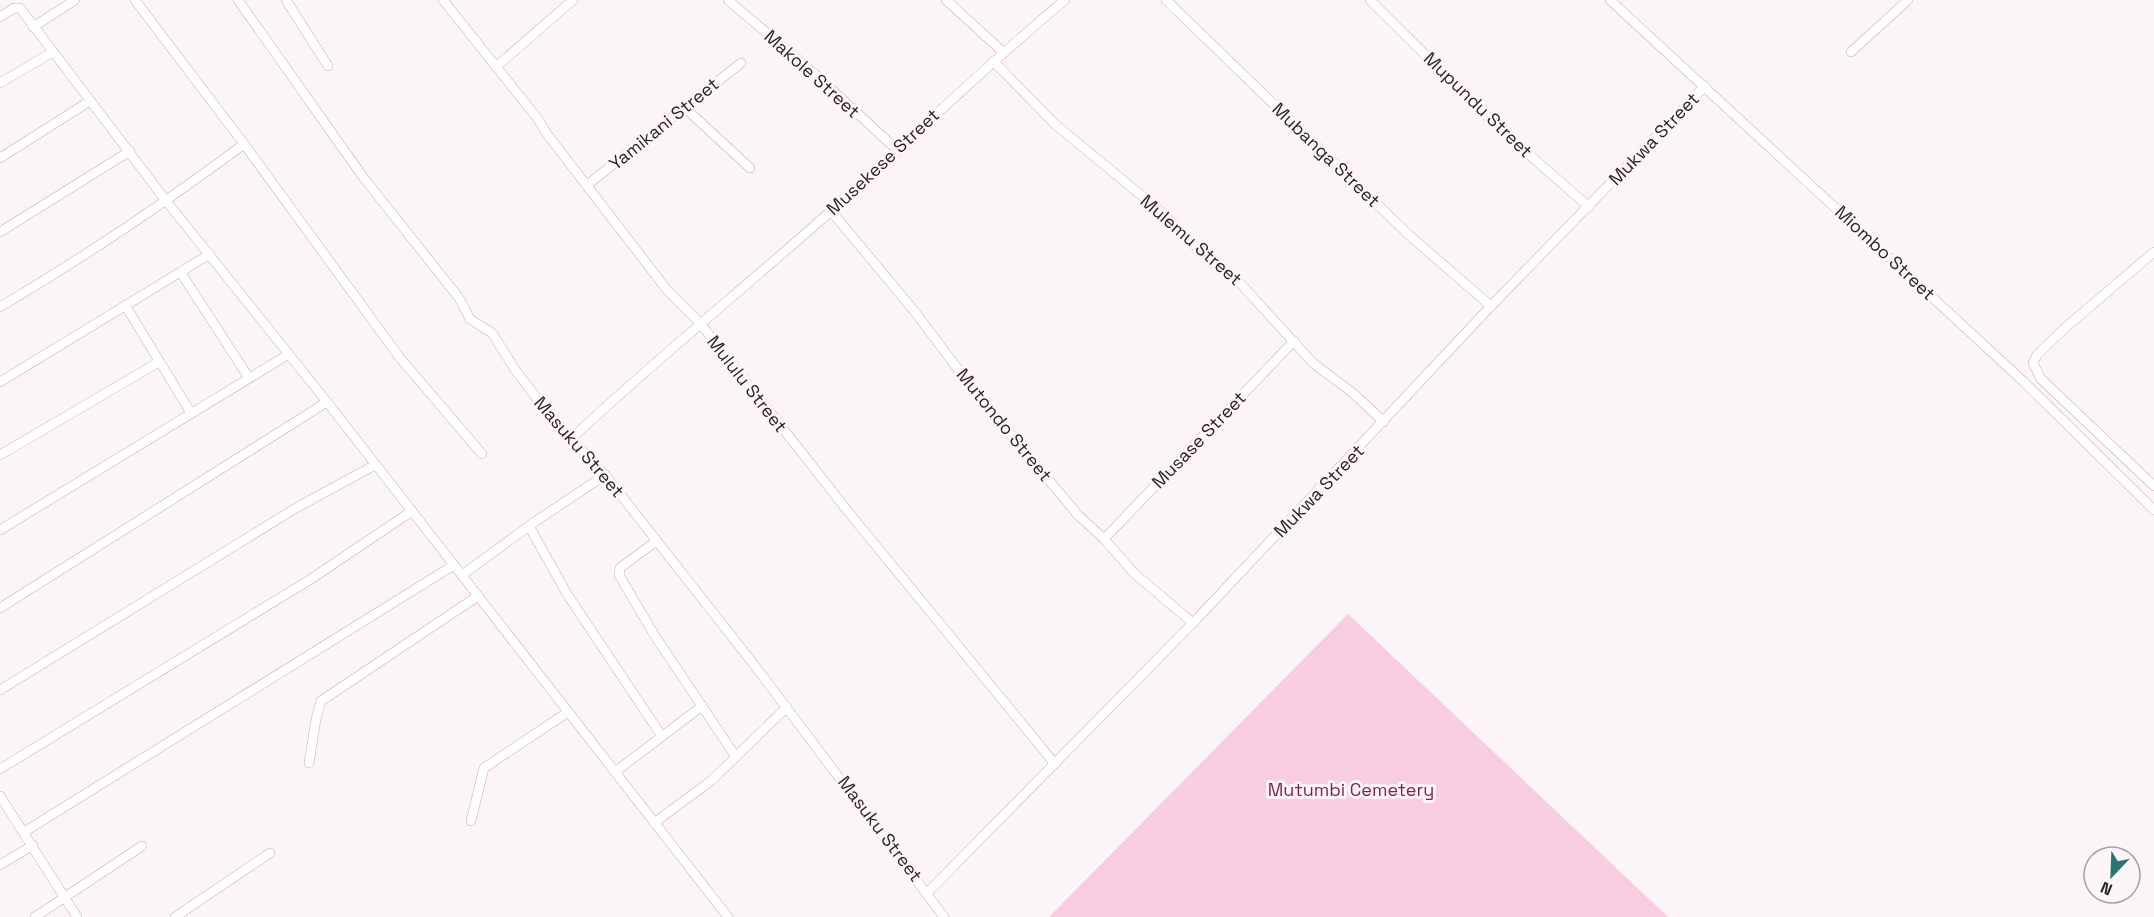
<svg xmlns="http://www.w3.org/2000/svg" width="2154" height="917" font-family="'Space Grotesk',sans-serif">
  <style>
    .green { fill: #f8cde1 }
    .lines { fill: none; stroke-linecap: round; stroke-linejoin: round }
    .street-casing { stroke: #cca9b9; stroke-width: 10 }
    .street { stroke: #fff; stroke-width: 9 }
    .labels { text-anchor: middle; stroke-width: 6; stroke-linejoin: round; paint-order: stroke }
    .street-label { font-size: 18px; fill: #2b1e24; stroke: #fcf5f8 }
    .park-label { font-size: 18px; fill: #812159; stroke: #fcf5f8 }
  </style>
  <rect width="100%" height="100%" fill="#fcf5f8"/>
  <path class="green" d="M1348 614 1668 917H1049Z"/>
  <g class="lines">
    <defs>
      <g id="street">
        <path d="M135 0 244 144 400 358 482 454"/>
        <path d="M238 0 363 177 459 298 470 319 492 333 516 371 548 413 605 475 755 666 944 917"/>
        <path d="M286 0 328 66"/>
        <path d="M443 0 538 119 547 134 667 290 700 323 850 514 1055 764"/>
        <path d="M728 0 815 74 896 149"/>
        <path d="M946 0 1003 52"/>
        <path d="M1166 0 1410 236 1491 306"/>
        <path d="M1370 0 1500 129 1589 207"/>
        <path d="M1610 0 2024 382 2154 510"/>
        <path d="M0 17 14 8H20L167 202 327 402 728 917"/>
        <path d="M33 27 75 0"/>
        <path d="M1851 52 1908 0"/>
        <path d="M993 61 1056 125 1159 210 1213 263 1240 283 1313 363 1354 394 1384 422"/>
        <path d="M497 66 573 0"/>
        <path d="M0 83 51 53"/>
        <path d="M685 108 750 168"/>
        <path d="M0 158 90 101"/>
        <path d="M587 185 741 63"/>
        <path d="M831 211 915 312 976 393 1078 515 1104 539 1135 574 1193 623"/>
        <path d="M0 232 130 151"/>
        <path d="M2154 252 2066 327 2037 355 2033 363 2041 379 2154 486"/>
        <path d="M181 273 249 378"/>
        <path d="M125 305 191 413"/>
        <path d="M0 307C86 256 164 204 244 144"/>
        <path d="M0 382 210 254"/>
        <path d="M572 438C656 359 746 287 832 210 910 140 984 67 1065 0"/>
        <path d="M0 455 159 362"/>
        <path d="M529 526 567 594 661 735"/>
        <path d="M0 530 289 354"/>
        <path d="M1104 539 1294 341"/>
        <path d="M655 542 620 568 619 575 655 636 736 757"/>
        <path d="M462 575 536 521 605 475"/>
        <path d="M0 608 327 402"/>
        <path d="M0 690 296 508 375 465"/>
        <path d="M309 763 316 719 321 701 478 596"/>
        <path d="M0 769 311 579 412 511"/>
        <path d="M615 772 702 706"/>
        <path d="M0 796 77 917"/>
        <path d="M471 821 484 768 568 712"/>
        <path d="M654 823 712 780 787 707"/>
        <path d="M24 832 454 565"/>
        <path d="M0 865 33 845"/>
        <path d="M928 892 1193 623 1491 306 1705 86"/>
        <path d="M35 917 142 846"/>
        <path d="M175 917 270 853"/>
      </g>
    </defs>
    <use href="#street" class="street-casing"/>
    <use href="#street" class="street"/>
  </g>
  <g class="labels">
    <g class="street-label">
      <text transform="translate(812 74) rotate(42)" y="6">Makole Street</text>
      <text transform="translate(1478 105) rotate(44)" y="6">Mupundu Street</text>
      <text transform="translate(664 124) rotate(-39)" y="6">Yamikani Street</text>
      <text transform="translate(1654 139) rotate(-46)" y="6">Mukwa Street</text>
      <text transform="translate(1326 155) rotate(44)" y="6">Mubanga Street</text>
      <text transform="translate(883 162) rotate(-43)" y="6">Musekese Street</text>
      <text transform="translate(1191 240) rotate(41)" y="6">Mulemu Street</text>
      <text transform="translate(1885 253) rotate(43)" y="6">Miombo Street</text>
      <text transform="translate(747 384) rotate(52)" y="6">Mululu Street</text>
      <text transform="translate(1004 425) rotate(51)" y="6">Mutondo Street</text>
      <text transform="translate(1199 440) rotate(-46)" y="6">Musase Street</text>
      <text transform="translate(579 447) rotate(49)" y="6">Masuku Street</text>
      <text transform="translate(1319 491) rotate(-46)" y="6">Mukwa Street</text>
      <text transform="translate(880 829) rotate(53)" y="6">Masuku Street</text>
    </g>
    <g class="park-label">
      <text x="1351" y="796">Mutumbi Cemetery</text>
    </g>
  </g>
  <g transform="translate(2112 875) rotate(203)"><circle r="28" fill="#fcf5f8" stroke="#a89fa3" stroke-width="1.5"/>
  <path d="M0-4.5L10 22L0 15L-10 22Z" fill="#287375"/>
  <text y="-9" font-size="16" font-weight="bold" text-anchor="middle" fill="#2b1e24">N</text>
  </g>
</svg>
